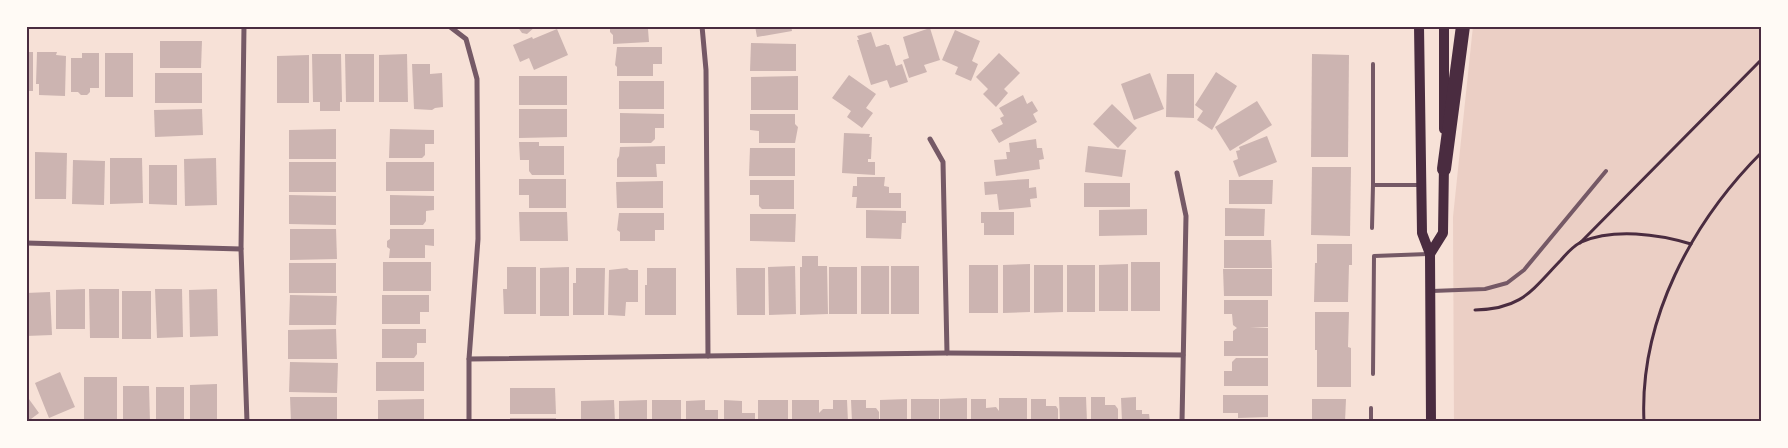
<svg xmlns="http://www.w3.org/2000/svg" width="1788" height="448" font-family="Poppins,sans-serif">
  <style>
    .green { fill: #ebcfc5 }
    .building { fill: #ccb4b1 }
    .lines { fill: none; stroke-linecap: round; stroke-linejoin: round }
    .path { stroke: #4a2c40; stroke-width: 3 }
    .service { stroke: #755966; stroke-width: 4 }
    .minor { stroke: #755966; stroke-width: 5 }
    .secondary { stroke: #4a2c40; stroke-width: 10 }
    .motorway { stroke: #4a2c40; stroke-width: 14 }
    .neatline { fill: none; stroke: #4a2c40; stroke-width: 2 }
  </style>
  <rect width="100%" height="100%" fill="#f7e1d7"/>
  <path class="green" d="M1473 26H1762V422H1454L1453 217Z"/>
  <g class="building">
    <path d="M517 26H536L527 34 522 33Z"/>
    <path d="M610 26H657V29H648L649 42 613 44V35L610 32Z"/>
    <path d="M755 26H791L792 31 757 37Z"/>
    <path d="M930 28 940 60 924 65 927 72 909 78 903 60 909 58 903 37Z"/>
    <path d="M557 29 568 55 534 70 529 58 520 62 513 45 532 37 533 39Z"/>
    <path d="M955 30 980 41 972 61 978 64 971 81 955 74 958 67 942 60Z"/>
    <path d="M871 32 876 47 886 44 887 45H889L896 66 902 64 908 82 890 88 887 80 871 85 857 40H859L857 36Z"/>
    <path d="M160 41H202L201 68H160Z"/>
    <path d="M751 43 796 44V71H750Z"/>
    <path d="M617 47H662V64H653V76H617V67L615 65Z"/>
    <rect x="26" y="52" width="7" height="39"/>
    <path d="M37 52H57L56 55 66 56 65 96 39 95V84H36Z"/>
    <path d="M82 53H99V88H90V92L87 95H81L78 92H71V58H82Z"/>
    <rect x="105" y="53" width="28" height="44"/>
    <path d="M999 53 1020 73 1004 89 1008 93 996 107 983 94 988 89 976 77Z"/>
    <path d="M312 54H341L342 102H340V111H320V102H313Z"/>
    <path d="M345 54H374V102H346Z"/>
    <path d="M407 54 408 102H379V55Z"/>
    <path d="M1312 54 1349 55 1348 157H1311Z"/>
    <path d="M309 55V103H277V56Z"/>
    <path d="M412 64H430V74L442 73 443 107 435 108 432 110 414 109Z"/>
    <path d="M1216 72 1237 86 1212 130 1197 120 1203 111 1195 105Z"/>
    <rect x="155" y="73" width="47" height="30"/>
    <path d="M1150 73 1164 109 1134 120 1121 84Z"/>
    <path d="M1167 74H1194V118L1166 117Z"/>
    <path d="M849 75 876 94 866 108 873 113 862 128 847 117 851 111 832 98Z"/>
    <rect x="519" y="76" width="48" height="29"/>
    <path d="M798 76V110H751V77Z"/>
    <rect x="619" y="81" width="45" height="28"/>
    <path d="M1023 95 1027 104 1032 101 1038 111 1033 114 1037 122 999 143 991 130 1003 124 1000 118 1004 116 999 108Z"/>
    <path d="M1257 101 1272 125 1230 151 1215 127Z"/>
    <path d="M1112 104 1137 128 1118 148 1093 124Z"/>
    <path d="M202 109 203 135 155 137 154 110Z"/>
    <path d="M519 109H567V137L519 138Z"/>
    <path d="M620 113 664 114V128H655V139L651 143H620Z"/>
    <path d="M750 114H795V124L798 127 795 143H759V131L750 130Z"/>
    <path d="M336 129V159H289V130Z"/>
    <path d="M390 129 434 130V144H425V155L422 158H389Z"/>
    <path d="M844 133 870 134 869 137H872L871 159H868V162H875V175L842 173Z"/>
    <path d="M1267 136 1277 162 1239 177 1233 161 1238 159 1236 151 1240 150 1239 147Z"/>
    <path d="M1036 139 1037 148H1042L1044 159 1039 160 1040 169 996 176 994 160 1007 159 1006 152H1010L1009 143Z"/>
    <path d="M519 142H539V146H564V175H532L529 171V160H520Z"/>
    <rect x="26" y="144" width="3" height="49"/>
    <path d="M665 146V164H656L657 177H617V159L619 156 620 147Z"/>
    <path d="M1088 146 1126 150 1122 177 1085 172Z"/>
    <path d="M750 148H795V176H749Z"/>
    <path d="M35 152 67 153 66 199H35Z"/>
    <path d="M110 158H142L143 203 110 204Z"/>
    <path d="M216 158 217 205 185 206 184 159Z"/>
    <path d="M73 160 105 161 104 205 72 204Z"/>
    <rect x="289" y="162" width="47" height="30"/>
    <rect x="386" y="162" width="48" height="29"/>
    <path d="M149 165H177V205L149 204Z"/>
    <path d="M1312 167H1351L1350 236 1311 235Z"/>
    <path d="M857 177H885L884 186 889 187V193H901V208H856L857 197H852L853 186H857Z"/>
    <path d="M519 179H566V208H529V195H519Z"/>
    <path d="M1029 179V188L1036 187 1037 198 1030 199 1031 207 999 210 997 194 985 195 984 182Z"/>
    <path d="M750 180H794V209H762L759 206V195H750Z"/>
    <path d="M1229 180H1273L1272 204H1229Z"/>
    <path d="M663 181V208H617L616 182Z"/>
    <rect x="1084" y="183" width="46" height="24"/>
    <path d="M289 195 336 196V225L289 224Z"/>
    <path d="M390 195 434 196V210L426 211V221L423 225H390Z"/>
    <path d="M1225 208 1265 209 1264 236H1225Z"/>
    <path d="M1147 209V235L1099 236V210Z"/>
    <path d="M866 210 906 211V223H902L901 239 866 238Z"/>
    <path d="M519 212H567L568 241H520Z"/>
    <path d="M981 212H1014V235H984V223H981Z"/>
    <path d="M619 213H664V230H655V241H620V232L617 230Z"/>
    <path d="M750 214H796L795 242 750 241Z"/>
    <path d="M290 229H336L337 259 290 260Z"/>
    <path d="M390 229H434V246L425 245V258H389L390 249 387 247V241L390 239Z"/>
    <path d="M1224 240H1271L1272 268H1224Z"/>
    <path d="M1317 244H1352V265H1349L1348 302H1314L1315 263H1317Z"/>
    <path d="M802 256H818V266H827L828 314 800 315V267H802Z"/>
    <rect x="383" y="262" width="48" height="29"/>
    <rect x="1131" y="262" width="29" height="49"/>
    <rect x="289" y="263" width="47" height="30"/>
    <path d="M1030 264V312L1003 313V265Z"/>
    <path d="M1128 264V311H1099V265Z"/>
    <rect x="969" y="265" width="29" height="48"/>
    <path d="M1034 265H1063V312L1034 313Z"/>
    <rect x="1067" y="265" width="28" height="47"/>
    <path d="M795 266 796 314 769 315 768 267Z"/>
    <rect x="861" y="266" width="28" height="48"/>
    <rect x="891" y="266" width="28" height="48"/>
    <path d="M507 267H536V314H504L503 289H507Z"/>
    <path d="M569 267V316H540V268Z"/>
    <rect x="829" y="267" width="28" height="47"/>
    <path d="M576 268H605L604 315H573V283H576Z"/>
    <path d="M627 268 629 270H638V302H626L625 316 608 315 609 270Z"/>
    <path d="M647 268H676V315H645V285H647Z"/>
    <path d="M736 268H765V315H737Z"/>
    <path d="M1223 269H1272V296H1224Z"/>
    <path d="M85 289V329H56V290Z"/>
    <path d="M89 289H119V338H90Z"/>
    <path d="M155 289H182L183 337 157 338Z"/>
    <path d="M217 289 218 336 190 337 189 290Z"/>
    <rect x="122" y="291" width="29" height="48"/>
    <path d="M50 292 52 335 26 336V293Z"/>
    <path d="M290 295 337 296 336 325H289Z"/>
    <path d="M382 295H429V312H420V324H382Z"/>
    <path d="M1224 300H1268V327H1250L1268 328V356H1224V341H1233V331L1237 328 1233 325 1232 314H1224Z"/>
    <path d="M1315 312H1349L1348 347 1351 348V387H1317V350H1315Z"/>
    <path d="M336 329 337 359H288V330Z"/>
    <path d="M382 329H426V343H417V354L414 358H382Z"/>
    <path d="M1236 358H1268V386H1224V371H1232V362Z"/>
    <path d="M290 362 338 363 337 393 289 392Z"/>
    <rect x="376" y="362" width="48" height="29"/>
    <path d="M60 372 75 407 49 418 35 383Z"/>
    <rect x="84" y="377" width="33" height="42"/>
    <path d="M217 384V422H190V385Z"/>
    <path d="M123 386H149L150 422H123Z"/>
    <rect x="156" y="387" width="28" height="35"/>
    <path d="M510 388H555L556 414H510Z"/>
    <path d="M26 395 39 413 27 422H26Z"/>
    <path d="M1223 395H1268V417L1238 418V413H1223Z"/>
    <path d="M290 397H337V422H291Z"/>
    <path d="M1059 397H1086L1087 422H1060Z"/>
    <path d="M1091 397H1105V405H1115L1118 409V422H1091Z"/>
    <path d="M1136 397V410H1142V414H1149L1150 422H1122L1121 398Z"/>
    <path d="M967 398V422H940V399Z"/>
    <path d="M999 398H1027V422H971V399H986V408L996 407 999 411Z"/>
    <path d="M424 399V422H378V400Z"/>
    <path d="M907 399V422H880V400Z"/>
    <rect x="911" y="399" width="28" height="23"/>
    <path d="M1031 399H1046V406H1056L1058 409V422H1031Z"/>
    <path d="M1312 399H1346L1345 422H1312Z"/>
    <path d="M614 400 615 422H581V401Z"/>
    <path d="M647 400V422H619V401Z"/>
    <rect x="652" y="400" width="29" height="22"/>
    <path d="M705 400V410H718V422H686V401Z"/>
    <path d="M724 400 742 401V413H755V422L724 421Z"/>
    <rect x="758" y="400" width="30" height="22"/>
    <path d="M792 400H819V413L823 409H833V400H847L848 422H792Z"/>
    <path d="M851 400H866V408H876L879 412V422H852Z"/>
    <rect x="510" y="418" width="46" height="4"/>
  </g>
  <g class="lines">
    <g class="path">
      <path d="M1580 243 1762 59"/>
      <path d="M1475 310C1522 309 1531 291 1561 260 1566 254 1574 246 1581 242 1614 228 1658 234 1691 244"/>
      <path d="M1644 422C1639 320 1692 222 1762 152"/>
    </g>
    <g class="service">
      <path d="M1373 185V64"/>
      <path d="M1372 228 1373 185H1420"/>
      <path d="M1432 291 1485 289 1507 283 1524 270 1606 171"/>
      <path d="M1373 374 1374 256 1428 254"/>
      <path d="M1371 422V408"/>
    </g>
    <g class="minor">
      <path d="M244 26 241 249 247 422"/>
      <path d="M449 26 466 39 477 79 478 239 469 359V422"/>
      <path d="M702 26 706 70 708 356"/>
      <path d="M930 139 943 162 947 353"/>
      <path d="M1177 173 1186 216 1182 422"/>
      <path d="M26 243 241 249"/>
      <path d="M469 359 947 353 1183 355"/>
    </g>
    <g class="secondary">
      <path d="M1419 26 1422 233 1430 254 1431 422"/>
      <path d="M1444 129V26"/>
      <path d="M1430 254 1443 233 1444 164"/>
    </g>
    <path class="motorway" d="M1444 169 1463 26"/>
  </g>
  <rect width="1788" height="448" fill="none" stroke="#fffaf5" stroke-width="55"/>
  <rect x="28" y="28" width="1732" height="392" class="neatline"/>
</svg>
